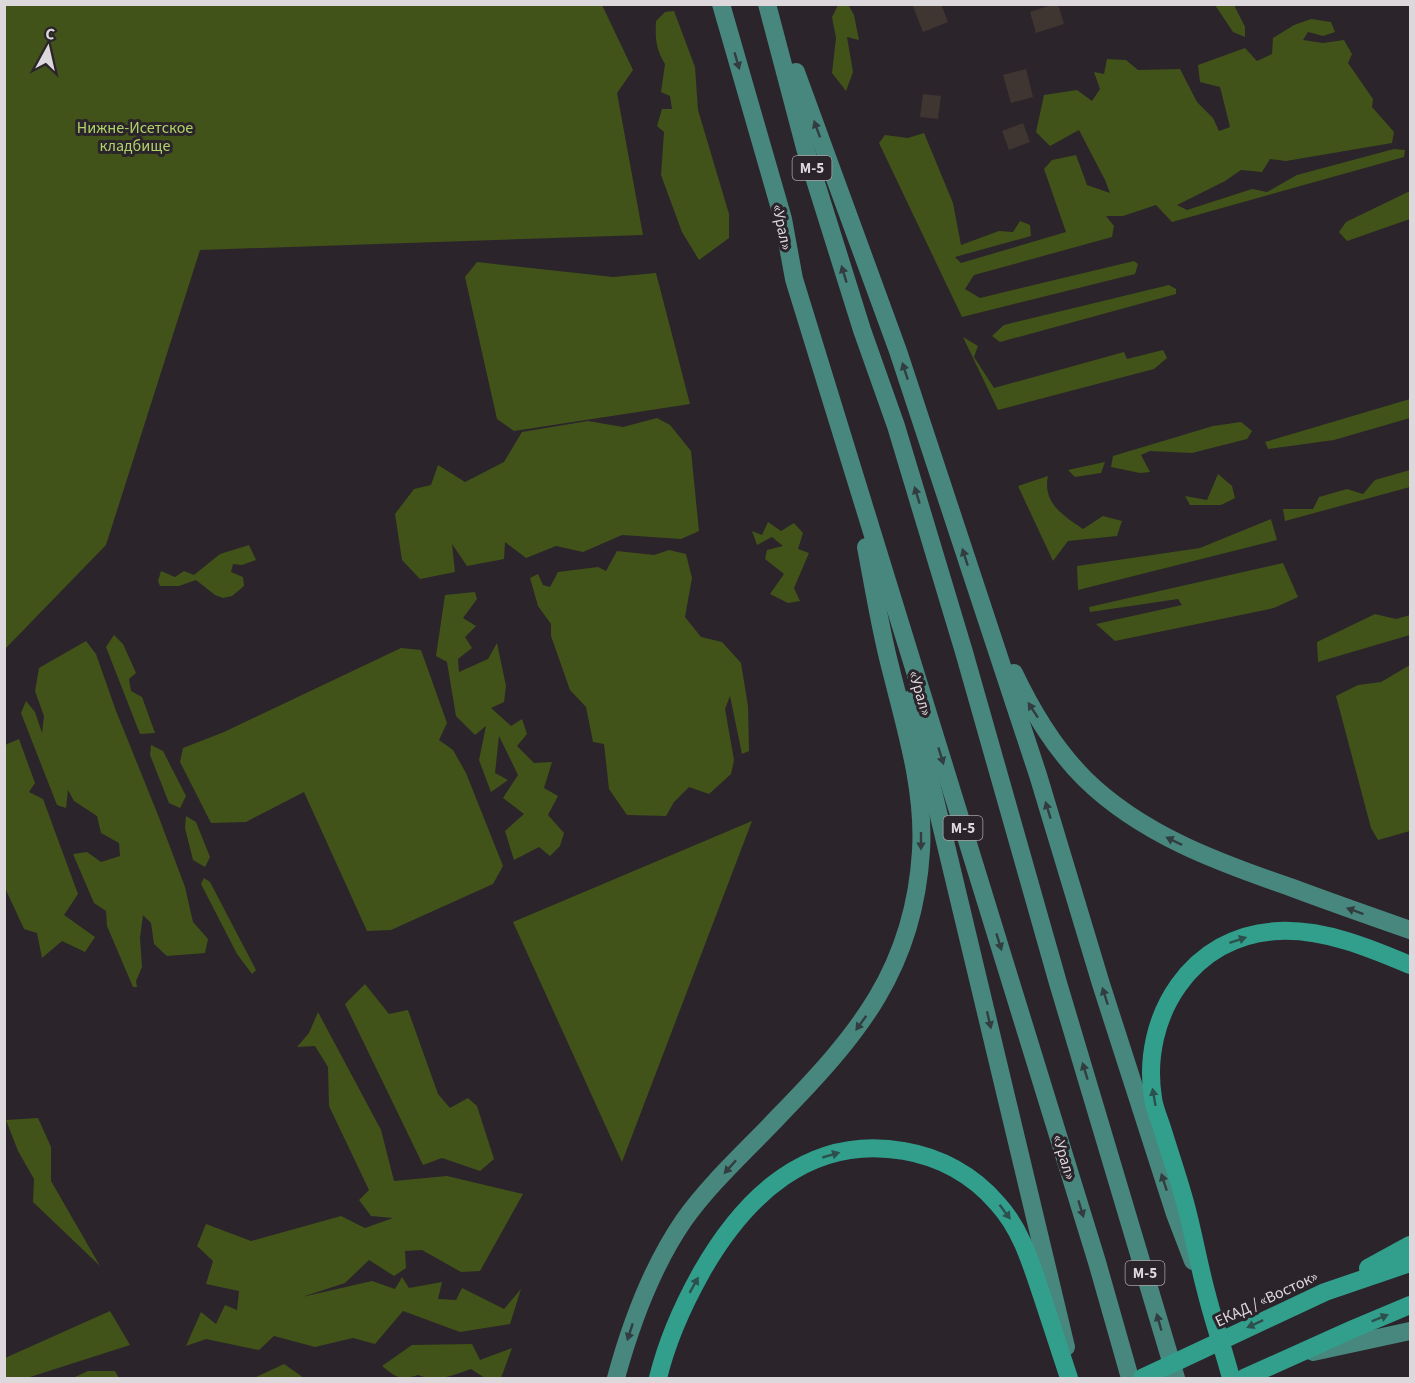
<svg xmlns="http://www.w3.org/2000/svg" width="1415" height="1383" font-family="'Source Sans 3',sans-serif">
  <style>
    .green { fill: #415318 }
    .building { fill: #3f3531 }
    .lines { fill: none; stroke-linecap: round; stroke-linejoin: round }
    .primary { stroke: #48877e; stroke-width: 18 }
    .highway { stroke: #319f8c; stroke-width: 18 }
    .oneway { fill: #323d40 }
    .oneway2 { fill: #2d4f4d }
    .labels { text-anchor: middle; stroke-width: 6; stroke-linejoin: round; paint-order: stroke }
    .shield { fill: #2b242b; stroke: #a8a2a7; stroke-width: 1.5 }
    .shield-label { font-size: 15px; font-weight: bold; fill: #ddd8dc }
    .park-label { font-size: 16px; fill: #afd368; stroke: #2b242b }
    .street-label { font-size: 16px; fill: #ddd8dc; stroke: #2b242b }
  </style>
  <rect width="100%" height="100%" fill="#2b242b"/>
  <g class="green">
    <path d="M5 4 602 5 633 70 617 93 643 235 200 250 106 545 5 649Z"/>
    <path d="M838 5H854L849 6 854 15 859 40 847 37 853 72 846 91 832 73 836 38 832 17Z"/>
    <path d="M1215 5H1234L1245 27V37L1233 32Z"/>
    <path d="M674 11 695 67 698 110 729 214V238L699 260 682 232 661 175 664 132 657 126 662 109H672L670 96 661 92 665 64C656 50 655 38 656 21L665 12Z"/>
    <path d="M1311 19 1331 22 1335 32 1323 36 1308 32 1303 40 1323 43 1344 40 1352 54 1348 63 1373 99 1372 107 1394 132 1392 143 1286 161 1270 159 1262 172 1241 170 1225 181 1177 205 1187 210 1252 189 1267 192 1297 175 1394 149 1405 150 1404 157 1172 222 1156 205 1123 216H1106L1114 226 1112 237 974 275 965 289 980 298 1134 261 1138 264 1135 274 962 317 879 143 885 135 908 138 924 133 953 203 961 245 999 231 1013 232 1020 221 1030 225 1031 236 955 257 961 263 1066 232 1044 169 1052 160 1076 155 1087 185 1110 193 1105 180 1079 130 1050 146 1036 132 1044 95 1077 90 1092 101 1100 89 1094 72 1104 74 1107 59 1126 60 1138 70 1180 69 1197 102 1213 118 1219 131 1230 127 1220 87 1200 82 1198 65 1245 48 1257 61 1272 54 1273 38 1294 25Z"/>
    <path d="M1410 191V219L1347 241 1339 232 1346 222Z"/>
    <path d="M477 262 613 277 656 273 690 404 514 431 497 419 465 277Z"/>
    <path d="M1169 285 1176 289V294L1000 342 992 336 1004 325Z"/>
    <path d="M963 337 978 346 974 357 994 388 1124 352 1127 359 1163 350 1167 358 1154 369 998 410Z"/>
    <path d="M1410 399V418L1334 440 1268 449 1265 442Z"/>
    <path d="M657 418 670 425 691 451 699 531 681 539 622 535 583 552 556 546 526 558 505 542 504 559 467 566 452 544 455 572 420 579 402 560 395 514 414 489 431 485 438 465 465 482 504 462 522 432 588 421 623 427Z"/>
    <path d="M1241 422 1252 431 1247 439 1192 453 1150 451 1141 455 1150 472 1140 473 1111 467 1113 456 1213 426Z"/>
    <path d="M1105 462 1101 473 1075 477 1068 470Z"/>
    <path d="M1410 470V487L1285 521 1283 509H1313L1319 497 1347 489 1363 494 1375 480Z"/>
    <path d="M1218 474 1232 486 1235 498 1221 505H1190L1185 496 1207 500Z"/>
    <path d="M1048 476C1042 503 1064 516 1083 529L1103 516 1122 521 1117 536 1068 541 1053 561 1018 486Z"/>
    <path d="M1271 519 1277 540 1078 590 1077 566 1200 548Z"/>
    <path d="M768 522 781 531 794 523 803 533 798 549 809 553 794 588 800 601 788 603 770 594 784 574 765 559 767 550 783 546 772 537 757 545 752 531 762 535Z"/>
    <path d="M249 545 256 560 242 565 233 564 231 572 243 577 244 586 232 596 223 598 215 595 196 580 179 586H160L158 581 161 571 175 577 184 571 194 575 220 554Z"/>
    <path d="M669 550 686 554 692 578 685 617 701 637 722 642 741 663 748 706 749 751 742 754 730 696 725 709 734 760 731 774 709 794 689 787 674 802 666 816 627 815 609 789 604 744 593 742 586 707 570 690 551 636V624L538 606 530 578 538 574 543 585 550 587 558 572 598 567 606 571 617 551 654 555Z"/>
    <path d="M1283 563 1298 597 1274 608 1115 641 1096 624 1182 605 1178 599 1090 612 1089 607Z"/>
    <path d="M475 592 477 599 463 618 476 626 465 637 472 648 458 659 459 672 488 659 497 643 506 686 504 702 491 708 511 726 522 719 527 734 517 746 534 763 552 762 544 788 558 796 548 815 564 833 560 846 550 856 539 847 514 860 505 831 524 814 503 798 518 775 499 736 495 773 508 780 491 792 479 760 486 726 475 735 456 716 447 662 436 656 445 595Z"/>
    <path d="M1375 614 1396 619 1410 615V635L1318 662 1317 642Z"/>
    <path d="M114 635 123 644 136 673 129 679 131 691 142 697 155 733 140 734 106 647Z"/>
    <path d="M86 641 96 654 116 711 158 815 185 887 193 922 208 939 205 953 167 956 154 944 151 923 143 915 140 938 142 967 136 981 137 987H133L107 926 106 911 94 903 73 854 87 852 101 862 120 856 119 843 101 833 97 816 74 801 68 790 66 808 57 805 21 713 26 701 35 712 42 733 44 716 35 691 39 668Z"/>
    <path d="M401 648 421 650 447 723 439 740 453 750 466 773 503 866 493 884 391 930 367 931 304 792 246 822 211 823 180 762 183 748 224 732Z"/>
    <path d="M1410 665V831L1378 840 1371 828 1336 696 1358 685 1381 682Z"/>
    <path d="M19 739 35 783 29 792 43 799 78 894 64 915 95 937 85 952 62 941 42 958 37 933 24 929 5 888V745Z"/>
    <path d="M151 745 163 751 186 796 180 808 169 803 150 755Z"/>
    <path d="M186 816 196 822 210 857 205 867 193 860 185 828Z"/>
    <path d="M752 821 622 1162 513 922Z"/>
    <path d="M204 878 210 882 256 970 252 974 237 954 201 884Z"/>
    <path d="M365 984 389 1014 408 1010 438 1094 450 1108 468 1098 477 1106 494 1159 480 1171 442 1158 423 1165 345 1004Z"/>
    <path d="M318 1012 381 1130 394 1181 447 1176 523 1194 480 1271 461 1272 422 1250 405 1251 406 1268 394 1276 369 1260 345 1283 302 1297 372 1281 395 1289 402 1277 409 1288 442 1282 438 1299 456 1300 462 1288 504 1309 521 1289 510 1324 460 1332 403 1311 375 1344 353 1338 315 1347 274 1336 259 1350 206 1339 186 1346 201 1312 216 1324 225 1305 237 1310 239 1291 206 1284 213 1261 197 1246 206 1224 251 1241 341 1216 365 1228 393 1218 371 1216 359 1200 369 1190 329 1106 328 1067 315 1046 297 1047 309 1033Z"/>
    <path d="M38 1118 51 1147V1181L100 1266 33 1202 34 1179 18 1151 6 1120Z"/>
    <path d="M110 1311 130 1345 27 1378H5V1358Z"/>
    <path d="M472 1344 480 1360 512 1348 501 1378H485L471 1369C454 1375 436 1383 418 1375 399 1381 396 1377 382 1366L412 1345Z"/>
    <path d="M284 1364 304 1378H254Z"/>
    <path d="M88 1371H115L119 1378H73Z"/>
  </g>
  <g class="building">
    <path d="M912 4H941L948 22 923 32Z"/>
    <path d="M1054 4H1058L1064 24 1036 33 1030 12Z"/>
    <path d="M1026 69 1033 97 1011 103 1003 75Z"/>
    <path d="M923 94 941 96 938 119 920 117Z"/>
    <path d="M1023 123 1030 142 1009 150 1002 131Z"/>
  </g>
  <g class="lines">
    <g class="primary">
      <path d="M721 4 783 219 794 279 1097 1262 1130 1378"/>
      <path d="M767 4 805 148 862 330 896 426 964 652 1058 983 1176 1378"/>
      <path d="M796 72 898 351 1038 775 1101 984 1175 1214 1193 1261"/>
      <path d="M1014 673C1032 711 1055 749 1085 779 1141 834 1217 862 1290 887 1330 902 1370 916 1410 930"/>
      <path d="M911 699 1066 1347"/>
      <path d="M1313 1352 1410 1331"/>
      <path d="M616 1378C631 1323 651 1268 684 1220 711 1182 747 1150 779 1116 858 1035 914 969 921 851 925 786 903 720 888 658 879 621 873 584 866 547"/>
    </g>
    <g class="highway">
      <path d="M1368 1268 1410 1245"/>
      <path d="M658 1378C667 1341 682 1307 701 1273 744 1197 809 1134 904 1151 940 1157 973 1175 997 1203 1021 1229 1031 1263 1042 1296 1051 1324 1060 1351 1069 1378"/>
      <path d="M1142 1378 1325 1292 1410 1263"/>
      <path d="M1231 1378C1224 1351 1214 1323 1207 1295 1199 1266 1194 1236 1186 1206 1179 1180 1170 1154 1162 1128 1159 1118 1154 1108 1153 1098 1140 1017 1192 934 1279 931 1324 929 1370 948 1410 965"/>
      <path d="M1244 1378 1353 1329 1410 1305"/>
    </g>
  </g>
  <defs><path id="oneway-solid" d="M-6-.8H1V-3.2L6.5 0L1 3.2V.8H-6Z" transform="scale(1.5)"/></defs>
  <g class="oneway">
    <use href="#oneway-solid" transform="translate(737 61) rotate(74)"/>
    <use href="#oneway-solid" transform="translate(817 129) rotate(-110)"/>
    <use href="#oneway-solid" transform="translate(844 274) rotate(-107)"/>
    <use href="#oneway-solid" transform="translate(905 371) rotate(-108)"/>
    <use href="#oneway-solid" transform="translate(917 495) rotate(-107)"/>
    <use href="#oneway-solid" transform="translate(965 557) rotate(-108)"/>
    <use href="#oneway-solid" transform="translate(1033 710) rotate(-123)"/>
    <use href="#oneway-solid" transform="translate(941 756) rotate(73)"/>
    <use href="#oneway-solid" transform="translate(1048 810) rotate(-107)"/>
    <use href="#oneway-solid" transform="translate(921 841) rotate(90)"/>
    <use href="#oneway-solid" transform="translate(1174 841) rotate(-154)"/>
    <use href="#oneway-solid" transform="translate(1355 911) rotate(-160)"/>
    <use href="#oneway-solid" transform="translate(999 942) rotate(73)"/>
    <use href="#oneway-solid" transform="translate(1105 996) rotate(-108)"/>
    <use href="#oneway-solid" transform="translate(989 1020) rotate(77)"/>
    <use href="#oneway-solid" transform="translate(861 1023) rotate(126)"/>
    <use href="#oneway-solid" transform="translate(1085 1071) rotate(-107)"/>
    <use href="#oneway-solid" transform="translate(730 1167) rotate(132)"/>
    <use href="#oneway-solid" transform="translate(1164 1182) rotate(-108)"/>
    <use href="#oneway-solid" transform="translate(1081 1209) rotate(73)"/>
    <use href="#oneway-solid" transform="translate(1159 1322) rotate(-106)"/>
    <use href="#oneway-solid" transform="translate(630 1332) rotate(108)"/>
  </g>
  <g class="oneway2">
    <use href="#oneway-solid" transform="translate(1238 940) rotate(-18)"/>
    <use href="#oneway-solid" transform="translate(1154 1097) rotate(-100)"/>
    <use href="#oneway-solid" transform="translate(831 1155) rotate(-16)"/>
    <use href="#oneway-solid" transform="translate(1005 1212) rotate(53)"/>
    <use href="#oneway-solid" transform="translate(694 1285) rotate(-61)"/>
    <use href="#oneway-solid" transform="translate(1380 1318) rotate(-22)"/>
    <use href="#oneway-solid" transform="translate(1255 1324) rotate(155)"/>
  </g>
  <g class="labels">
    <g class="shield">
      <rect x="792.5" y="156" width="39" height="24" rx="4.5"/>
      <rect x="943.5" y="816" width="39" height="24" rx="4.5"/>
      <rect x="1125.5" y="1261" width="39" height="24" rx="4.5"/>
    </g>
    <g class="shield-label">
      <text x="812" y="173">М-5</text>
      <text x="963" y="833">М-5</text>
      <text x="1145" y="1278">М-5</text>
    </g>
    <g class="park-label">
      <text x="135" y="133">Нижне-Исетское<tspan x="135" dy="18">кладбище</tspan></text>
    </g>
    <g class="street-label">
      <text transform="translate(783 227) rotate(78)" y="6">«Урал»</text>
      <text transform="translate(921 693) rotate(73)" y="6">«Урал»</text>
      <text transform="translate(1065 1157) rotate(73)" y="6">«Урал»</text>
      <text transform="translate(1266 1298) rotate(-25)" y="6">ЕКАД / «Восток»</text>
    </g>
  </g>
  <rect width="1415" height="1383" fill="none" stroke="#ddd8dc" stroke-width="12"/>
  <g transform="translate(48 48) rotate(8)" stroke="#2b242b" stroke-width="4.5" paint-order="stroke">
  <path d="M0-4.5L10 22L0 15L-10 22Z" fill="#ddd8dc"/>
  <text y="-9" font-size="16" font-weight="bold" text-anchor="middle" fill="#ddd8dc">С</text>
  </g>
</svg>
